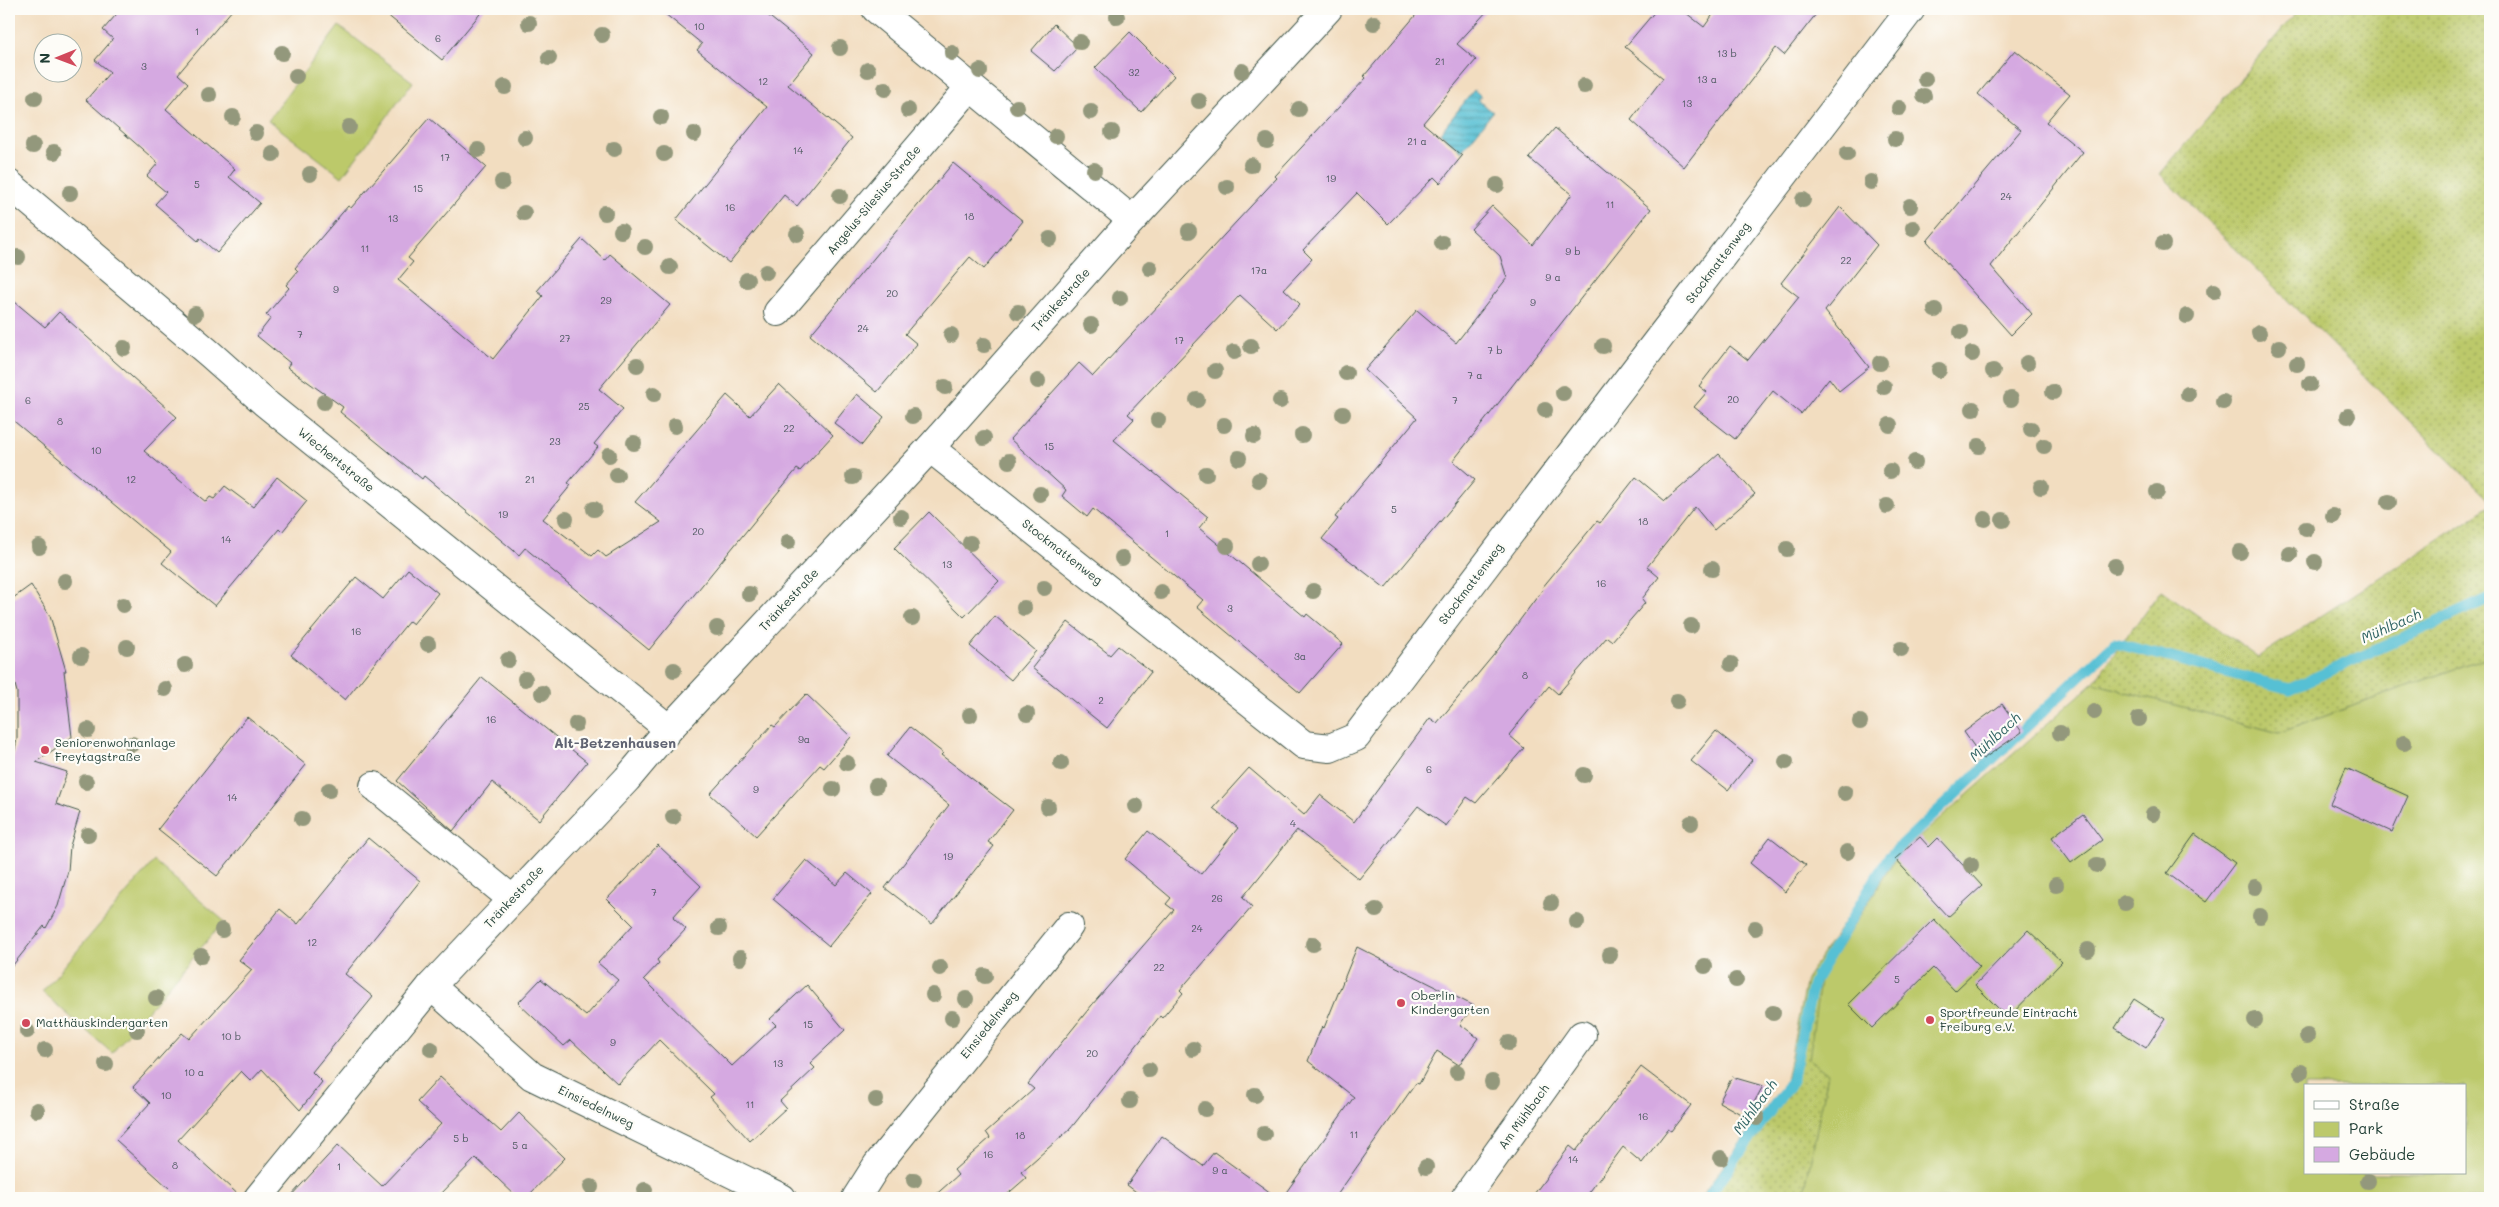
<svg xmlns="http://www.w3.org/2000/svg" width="2499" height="1207" font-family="Mali,sans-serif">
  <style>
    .grass { fill: url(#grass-dots); stroke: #6e8350 }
    .park { fill: #bcc96b; stroke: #6e8350; fill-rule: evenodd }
    .water { fill: url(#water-rules); stroke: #3b7e84 }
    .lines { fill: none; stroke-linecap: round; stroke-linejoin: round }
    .stream { stroke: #57c0d4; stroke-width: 11 }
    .building { fill: #d5a9e1 }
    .minor-casing { stroke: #3f5549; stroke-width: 30 }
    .minor { stroke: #fff; stroke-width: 28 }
    .tree { fill: #93987b }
    .poi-dot { fill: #d1495b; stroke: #fdfcf7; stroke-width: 2 }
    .labels { text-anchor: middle; stroke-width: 4.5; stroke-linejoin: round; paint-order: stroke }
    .number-label { font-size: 10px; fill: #4c585f }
    .street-label { font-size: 12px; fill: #1f3d34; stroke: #fdfcf7 }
    .poi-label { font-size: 12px; fill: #1f3d34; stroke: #fdfcf7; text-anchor: start }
    .water-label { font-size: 14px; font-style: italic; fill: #306464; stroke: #fdfcf7 }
    .neighbourhood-label { font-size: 14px; font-weight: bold; fill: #5f6371; stroke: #fdfcf7 }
  </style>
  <defs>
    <pattern id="grass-dots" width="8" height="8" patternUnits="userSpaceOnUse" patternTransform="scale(1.25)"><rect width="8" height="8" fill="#bcc96b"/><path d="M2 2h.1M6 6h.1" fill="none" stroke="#98a459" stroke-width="1.8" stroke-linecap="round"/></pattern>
    <pattern id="water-rules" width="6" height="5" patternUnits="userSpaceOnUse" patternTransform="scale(1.25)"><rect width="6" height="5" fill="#57c0d4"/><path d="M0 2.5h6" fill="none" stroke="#479dad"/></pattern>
  </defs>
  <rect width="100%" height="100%" fill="#fdfcf7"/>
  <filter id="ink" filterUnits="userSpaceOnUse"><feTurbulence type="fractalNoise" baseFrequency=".02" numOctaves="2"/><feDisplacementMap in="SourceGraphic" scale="10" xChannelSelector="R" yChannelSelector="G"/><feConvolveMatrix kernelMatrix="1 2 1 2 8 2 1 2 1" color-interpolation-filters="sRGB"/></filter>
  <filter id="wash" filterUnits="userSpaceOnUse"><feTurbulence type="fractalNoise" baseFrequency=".0096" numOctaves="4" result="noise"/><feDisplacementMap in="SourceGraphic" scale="20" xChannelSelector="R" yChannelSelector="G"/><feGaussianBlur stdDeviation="1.12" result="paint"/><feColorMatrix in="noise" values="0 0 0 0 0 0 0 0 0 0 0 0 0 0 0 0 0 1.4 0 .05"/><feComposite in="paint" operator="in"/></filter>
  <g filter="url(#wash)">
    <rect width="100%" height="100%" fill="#f2ddc0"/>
    <g class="grass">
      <path d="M2299 9H2490V501L2160 174Z"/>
      <path d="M2490 506V656L2279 733 2093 683 2161 590 2258 657Z"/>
      <path d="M1888 855 1895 859 1820 980 1828 1074 1803 1198H1700L1786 1081 1806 979Z"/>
    </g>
    <g class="park">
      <path d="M339 26 413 82 342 177 268 120Z"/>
      <path d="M2490 656V1191L2484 1198H1803L1828 1074 1809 1059 1820 980 1895 859 2093 683 2279 733ZM2305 1086H2465V1173H2305Z"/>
      <path d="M154 861 224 921 112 1053 42 992Z"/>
    </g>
    <path class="water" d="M1474 90 1481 96 1478 100 1493 112 1462 151 1440 133Z"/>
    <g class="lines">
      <path class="stream" d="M1707 1198 1792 1081 1813 983 1888 858 2115 643 2290 689 2490 598"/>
    </g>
    <g id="blocks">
      <g class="building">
        <path d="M121 9H233L178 74 188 83 166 109 235 169 229 177 260 203 217 253 200 238 198 241 155 204 166 192 147 176 158 163 86 100 110 72 95 60 113 39 103 30Z"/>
        <path d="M380 9H484L442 60Z"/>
        <path d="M659 9H760L814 53 788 85 852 138 797 206 784 195 729 263 676 220 767 107 697 50 702 44Z"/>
        <path d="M1421 9H1489L1457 44 1476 60 1423 123 1462 156 1440 183 1434 177 1388 224 1357 193 1303 250 1312 259 1284 289 1300 304 1277 329 1240 295 1128 414 1134 419 1114 440 1208 517 1199 528 1305 617 1307 614 1343 644 1300 693 1197 607 1203 600 1093 509 1087 517 1062 496 1066 490 1010 439 1079 363 1093 376 1277 178 1275 176 1366 78 1364 76Z"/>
        <path d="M1657 9H1681L1704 27 1717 9H1820L1784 55 1776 48 1684 167 1631 120 1663 78 1625 47Z"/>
        <path d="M1054 24 1078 47 1055 71 1031 51Z"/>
        <path d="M1130 32 1174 76 1141 112 1095 68Z"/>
        <path d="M2015 50 2070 94 2046 122 2083 152 1991 266 2032 314 2011 335 1927 241 2021 130 1978 94Z"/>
        <path d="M429 118 486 167 408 258 413 262 398 280 493 359 543 296 537 291 582 239 605 260 610 254 670 305 599 389 623 409 594 444 598 447 568 483 571 485 543 519 592 556 598 550 606 557 661 522 635 502 727 395 750 416 779 384 833 435 800 471 797 469 649 650 525 548 519 555 424 476 422 479 340 412 343 407 287 367 290 363 257 336 271 318 266 315 289 288 286 285 298 271 295 268 348 206 351 208Z"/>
        <path d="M1555 128 1651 209 1453 461 1475 480 1385 588 1322 539 1338 519 1335 517 1417 418 1365 370 1417 310 1456 343 1507 278 1500 256 1471 229 1492 206 1533 245 1572 194 1529 158Z"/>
        <path d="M953 163 1023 221 984 269 970 257 905 334 917 344 877 392 810 335Z"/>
        <path d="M1840 207 1877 245 1825 311 1869 367 1839 391 1829 378 1801 414 1773 391 1735 439 1694 407 1707 392 1699 386 1730 346 1748 360 1799 297 1781 283Z"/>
        <path d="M9 297 45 327 59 312 177 417 144 451 206 502 210 497 214 499 225 486 253 507 277 477 307 501 282 532 279 529 215 606 162 563 171 552 9 417Z"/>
        <path d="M857 394 884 417 862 445 834 423Z"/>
        <path d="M1719 454 1755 494 1714 530 1695 507 1647 567 1659 577 1642 599 1645 603 1612 641 1607 637 1558 694 1549 686 1509 735 1524 748 1476 803 1467 797 1446 826 1418 806 1359 879 1297 830 1243 897 1252 907 1180 990 1183 993 1162 1018 1160 1016 1071 1128 1021 1172 1026 1178 1003 1198H932L958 1175 954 1170 990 1138 986 1132 1034 1089 1028 1084 1092 1005 1174 910 1166 904 1171 898 1125 859 1148 831 1201 874 1238 828 1213 808 1249 768 1304 815 1320 795 1354 822 1430 718 1437 723 1497 651 1543 589 1542 588 1597 521 1600 523 1636 477 1665 501Z"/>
        <path d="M929 512 999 581 964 617 894 548Z"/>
        <path d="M408 569 438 593 413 624 409 621 345 700 291 655 356 577 383 599Z"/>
        <path d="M31 585 50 616 66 671H64L72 737 36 762 67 772 56 804 80 812 70 846 68 871 58 906 46 928 44 926 9 970V779L17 739V692L9 664V601Z"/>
        <path d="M995 616 1036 651 1011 680 970 646Z"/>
        <path d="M1068 622 1110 655 1118 646 1151 672 1107 728 1032 668Z"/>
        <path d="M482 677 587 762 539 820 492 782 453 831 397 781Z"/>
        <path d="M806 694 851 737 824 768 820 765 756 836 710 794 772 725 775 727Z"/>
        <path d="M2002 704 2022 732 1983 759 1964 732Z"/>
        <path d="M247 717 306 765 217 876 158 829Z"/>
        <path d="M910 727 943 753 941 755 1013 810 988 842 994 846 932 924 885 888 949 805 887 756Z"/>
        <path d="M1716 731 1752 760 1728 790 1691 761Z"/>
        <path d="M2346 768 2408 796 2392 832 2330 804Z"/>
        <path d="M2083 814 2102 840 2071 863 2052 837Z"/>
        <path d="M2195 834 2235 863 2206 902 2167 873Z"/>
        <path d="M1770 837 1806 865 1785 892 1750 863Z"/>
        <path d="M1920 837 1929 847 1938 838 1982 886 1948 917 1895 859Z"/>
        <path d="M368 838 420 881 345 974 373 997 312 1072 322 1082 300 1110 262 1069 251 1081 241 1071 178 1140 242 1198H180L116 1140 150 1103 133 1087 182 1033 189 1039 252 970 239 960 280 909 298 924Z"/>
        <path d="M658 845 701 886 673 917 686 929 657 960 659 963 644 979 732 1066 776 1025 770 1019 807 985 845 1030 810 1063 815 1068 780 1101 786 1108 750 1141 710 1097 714 1094 659 1040 618 1084 571 1040 564 1046 518 1003 541 979 586 1016 618 980 598 963 633 925 607 899Z"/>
        <path d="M806 860 836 885 847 873 872 894 829 946 773 899Z"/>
        <path d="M1934 919 1980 967 1955 991 1933 968 1872 1028 1848 1004Z"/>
        <path d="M2028 930 2062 962 2008 1018 1975 985Z"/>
        <path d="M1357 947 1474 1006 1460 1024 1478 1038 1459 1065 1437 1051 1419 1084 1416 1083 1335 1198H1282L1354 1097 1308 1061 1322 1026 1324 1028Z"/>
        <path d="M2134 999 2165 1019 2146 1048 2115 1028Z"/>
        <path d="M1641 1067 1691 1105 1671 1131 1668 1129 1642 1163 1623 1147 1585 1198H1531L1570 1146 1576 1151Z"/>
        <path d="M440 1077 501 1132 519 1113 565 1158 526 1198H518L476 1158 437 1198H289L338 1145 382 1186 441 1124 417 1102Z"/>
        <path d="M1732 1077 1763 1086 1746 1117 1719 1102Z"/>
        <path d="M1162 1136 1203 1166 1214 1152 1278 1198H1144L1127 1185Z"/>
      </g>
    </g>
  </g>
  <g filter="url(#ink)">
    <use href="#blocks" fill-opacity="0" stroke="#3f5549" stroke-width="1"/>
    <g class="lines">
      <defs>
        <g id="minor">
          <path d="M876 9 1132 220"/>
          <path d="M9 184 210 354 264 402 669 729"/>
          <path d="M778 312 970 87"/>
          <path d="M930 448 1304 745 1330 748 1356 737C1539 493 1726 252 1911 9"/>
          <path d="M374 786 512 899"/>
          <path d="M431 986 532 1076 782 1198"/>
          <path d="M258 1198 431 986 627 779 669 729 930 448 1132 220 1328 9"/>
          <path d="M856 1198 877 1165 1069 926"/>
          <path d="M1465 1198 1582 1035"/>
        </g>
      </defs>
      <use href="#minor" class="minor-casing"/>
      <use href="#minor" class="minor"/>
    </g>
    <g class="tree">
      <circle cx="1117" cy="17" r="8"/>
      <circle cx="529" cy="23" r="8"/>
      <circle cx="1374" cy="23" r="8"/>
      <circle cx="602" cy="35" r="8"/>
      <circle cx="1080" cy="42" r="8"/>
      <circle cx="840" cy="48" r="8"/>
      <circle cx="282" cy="53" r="8"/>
      <circle cx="952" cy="53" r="8"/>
      <circle cx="549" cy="58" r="8"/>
      <circle cx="868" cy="70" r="8"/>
      <circle cx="980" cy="71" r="8"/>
      <circle cx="1242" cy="71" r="8"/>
      <circle cx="296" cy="76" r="8"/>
      <circle cx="1925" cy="79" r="8"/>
      <circle cx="1584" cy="86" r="8"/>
      <circle cx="505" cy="87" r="8"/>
      <circle cx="885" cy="89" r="8"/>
      <circle cx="209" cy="95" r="8"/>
      <circle cx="1924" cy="96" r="8"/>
      <circle cx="35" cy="98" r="8"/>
      <circle cx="1199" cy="101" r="8"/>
      <circle cx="1017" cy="107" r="8"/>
      <circle cx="1899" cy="108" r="8"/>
      <circle cx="1299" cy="109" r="8"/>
      <circle cx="908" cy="110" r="8"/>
      <circle cx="1091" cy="112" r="8"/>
      <circle cx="233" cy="117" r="8"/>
      <circle cx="661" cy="117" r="8"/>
      <circle cx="349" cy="127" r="8"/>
      <circle cx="1112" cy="132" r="8"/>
      <circle cx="256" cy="133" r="8"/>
      <circle cx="694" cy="134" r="8"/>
      <circle cx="1056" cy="136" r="8"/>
      <circle cx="525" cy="138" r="8"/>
      <circle cx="1895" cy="139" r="8"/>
      <circle cx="1267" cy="141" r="8"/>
      <circle cx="33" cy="146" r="8"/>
      <circle cx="614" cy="149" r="8"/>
      <circle cx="478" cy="150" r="8"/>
      <circle cx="54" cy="152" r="8"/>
      <circle cx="273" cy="154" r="8"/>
      <circle cx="664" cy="154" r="8"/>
      <circle cx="1847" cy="154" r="8"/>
      <circle cx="1251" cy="165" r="8"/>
      <circle cx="1094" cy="170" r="8"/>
      <circle cx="310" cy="174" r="8"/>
      <circle cx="502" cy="182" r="8"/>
      <circle cx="1871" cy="182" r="8"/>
      <circle cx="1497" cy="185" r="8"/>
      <circle cx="1227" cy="187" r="8"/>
      <circle cx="70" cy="193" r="8"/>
      <circle cx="840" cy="196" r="8"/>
      <circle cx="1803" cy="200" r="8"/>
      <circle cx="1910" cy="206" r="8"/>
      <circle cx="524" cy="213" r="8"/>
      <circle cx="605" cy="213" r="8"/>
      <circle cx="1913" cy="228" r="8"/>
      <circle cx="621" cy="231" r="8"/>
      <circle cx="1189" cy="231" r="8"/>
      <circle cx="797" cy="234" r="8"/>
      <circle cx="1050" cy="239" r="8"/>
      <circle cx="1442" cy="243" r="8"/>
      <circle cx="2163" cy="244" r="8"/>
      <circle cx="645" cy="247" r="8"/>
      <circle cx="18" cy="257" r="8"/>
      <circle cx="670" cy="267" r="8"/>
      <circle cx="1150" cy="268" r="8"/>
      <circle cx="766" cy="272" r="8"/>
      <circle cx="747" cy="280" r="8"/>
      <circle cx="2214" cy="291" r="8"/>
      <circle cx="1120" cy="298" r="8"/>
      <circle cx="1935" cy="310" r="8"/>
      <circle cx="1018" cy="312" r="8"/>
      <circle cx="195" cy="314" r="8"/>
      <circle cx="2187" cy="316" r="8"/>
      <circle cx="1091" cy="325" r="8"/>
      <circle cx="1961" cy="332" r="8"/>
      <circle cx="2259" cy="333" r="8"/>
      <circle cx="951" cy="335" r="8"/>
      <circle cx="984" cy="345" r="8"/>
      <circle cx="1251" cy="346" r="8"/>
      <circle cx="1603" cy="346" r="8"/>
      <circle cx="2279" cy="347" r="8"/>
      <circle cx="124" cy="348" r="8"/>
      <circle cx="1234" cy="352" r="8"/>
      <circle cx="1972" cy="354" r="8"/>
      <circle cx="1880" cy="363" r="8"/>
      <circle cx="2027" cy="363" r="8"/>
      <circle cx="2297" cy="364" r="8"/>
      <circle cx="637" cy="365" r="8"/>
      <circle cx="1939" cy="370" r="8"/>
      <circle cx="1215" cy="371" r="8"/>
      <circle cx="1993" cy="371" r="8"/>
      <circle cx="1346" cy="373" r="8"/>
      <circle cx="1038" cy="381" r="8"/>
      <circle cx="2310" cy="384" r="8"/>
      <circle cx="945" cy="387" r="8"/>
      <circle cx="1884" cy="387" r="8"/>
      <circle cx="2053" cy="392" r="8"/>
      <circle cx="1563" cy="393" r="8"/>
      <circle cx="654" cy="394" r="8"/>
      <circle cx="2188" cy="394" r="8"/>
      <circle cx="2011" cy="399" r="8"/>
      <circle cx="1197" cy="400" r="8"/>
      <circle cx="1280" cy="401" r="8"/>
      <circle cx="324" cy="402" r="8"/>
      <circle cx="2223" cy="402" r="8"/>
      <circle cx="1973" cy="409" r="8"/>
      <circle cx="1545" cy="410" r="8"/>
      <circle cx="1343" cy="414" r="8"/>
      <circle cx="913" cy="416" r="8"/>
      <circle cx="2348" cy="416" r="8"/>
      <circle cx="1158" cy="420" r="8"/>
      <circle cx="1224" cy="425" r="8"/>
      <circle cx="1890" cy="425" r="8"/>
      <circle cx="675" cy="426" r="8"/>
      <circle cx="2031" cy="429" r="8"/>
      <circle cx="1302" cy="435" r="8"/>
      <circle cx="1254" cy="436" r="8"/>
      <circle cx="984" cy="438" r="8"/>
      <circle cx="634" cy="443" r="8"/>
      <circle cx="1979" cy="446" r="8"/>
      <circle cx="2044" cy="446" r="8"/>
      <circle cx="609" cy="455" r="8"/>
      <circle cx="1239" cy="458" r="8"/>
      <circle cx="1009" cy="461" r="8"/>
      <circle cx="1915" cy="462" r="8"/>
      <circle cx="1890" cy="471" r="8"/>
      <circle cx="1206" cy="474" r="8"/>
      <circle cx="617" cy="475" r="8"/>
      <circle cx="853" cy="477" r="8"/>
      <circle cx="1259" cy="480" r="8"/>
      <circle cx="2041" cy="487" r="8"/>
      <circle cx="2157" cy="492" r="8"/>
      <circle cx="1040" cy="494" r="8"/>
      <circle cx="2389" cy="502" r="8"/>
      <circle cx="1887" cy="506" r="8"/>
      <circle cx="594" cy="509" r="8"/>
      <circle cx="2333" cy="516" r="8"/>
      <circle cx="901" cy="517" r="8"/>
      <circle cx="566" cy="519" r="8"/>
      <circle cx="1985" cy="519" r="8"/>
      <circle cx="2003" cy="520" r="8"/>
      <circle cx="2306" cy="529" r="8"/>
      <circle cx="788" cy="542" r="8"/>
      <circle cx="970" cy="543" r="8"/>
      <circle cx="1227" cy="546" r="8"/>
      <circle cx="39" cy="547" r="8"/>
      <circle cx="1787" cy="549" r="8"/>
      <circle cx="2240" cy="552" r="8"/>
      <circle cx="2290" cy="554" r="8"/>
      <circle cx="1122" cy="558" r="8"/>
      <circle cx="2315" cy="562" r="8"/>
      <circle cx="1258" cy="564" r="8"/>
      <circle cx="2115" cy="566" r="8"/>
      <circle cx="1712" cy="569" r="8"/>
      <circle cx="65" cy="581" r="8"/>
      <circle cx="1044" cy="588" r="8"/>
      <circle cx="1313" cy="591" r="8"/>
      <circle cx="1161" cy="592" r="8"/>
      <circle cx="749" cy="594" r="8"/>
      <circle cx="123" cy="605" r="8"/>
      <circle cx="1024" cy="608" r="8"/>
      <circle cx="912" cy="618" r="8"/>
      <circle cx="1691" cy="626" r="8"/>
      <circle cx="717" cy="628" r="8"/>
      <circle cx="428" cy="644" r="8"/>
      <circle cx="127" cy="647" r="8"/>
      <circle cx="1901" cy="649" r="8"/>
      <circle cx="81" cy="656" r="8"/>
      <circle cx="508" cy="660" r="8"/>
      <circle cx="1731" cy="664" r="8"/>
      <circle cx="185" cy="665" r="8"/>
      <circle cx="674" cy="670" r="8"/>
      <circle cx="525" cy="679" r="8"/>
      <circle cx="165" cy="689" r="8"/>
      <circle cx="542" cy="693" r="8"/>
      <circle cx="1677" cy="701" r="8"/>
      <circle cx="2094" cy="712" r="8"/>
      <circle cx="1027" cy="714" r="8"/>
      <circle cx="970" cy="715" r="8"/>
      <circle cx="2139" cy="719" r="8"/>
      <circle cx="1860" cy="722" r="8"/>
      <circle cx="576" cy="724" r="8"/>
      <circle cx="88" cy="730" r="8"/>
      <circle cx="2060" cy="733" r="8"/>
      <circle cx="2404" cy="743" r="8"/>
      <circle cx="132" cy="744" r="8"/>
      <circle cx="1786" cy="762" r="8"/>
      <circle cx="847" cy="763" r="8"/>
      <circle cx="1061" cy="763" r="8"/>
      <circle cx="1584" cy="775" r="8"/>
      <circle cx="86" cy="782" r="8"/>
      <circle cx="876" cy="786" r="8"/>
      <circle cx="833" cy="789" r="8"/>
      <circle cx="329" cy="790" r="8"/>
      <circle cx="1845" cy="793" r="8"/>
      <circle cx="1136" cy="806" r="8"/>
      <circle cx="1048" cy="807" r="8"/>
      <circle cx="2153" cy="814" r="8"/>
      <circle cx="673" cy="817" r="8"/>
      <circle cx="302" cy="819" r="8"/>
      <circle cx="1691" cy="823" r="8"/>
      <circle cx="88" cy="835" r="8"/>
      <circle cx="1847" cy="852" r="8"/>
      <circle cx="1971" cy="865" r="8"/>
      <circle cx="2097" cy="865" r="8"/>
      <circle cx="2056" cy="885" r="8"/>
      <circle cx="2255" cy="887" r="8"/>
      <circle cx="1551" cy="903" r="8"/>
      <circle cx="2125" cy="903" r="8"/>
      <circle cx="1376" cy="910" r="8"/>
      <circle cx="2260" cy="916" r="8"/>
      <circle cx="1577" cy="922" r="8"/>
      <circle cx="719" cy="928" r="8"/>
      <circle cx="1755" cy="928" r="8"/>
      <circle cx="222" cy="930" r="8"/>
      <circle cx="1313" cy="944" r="8"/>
      <circle cx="2088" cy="950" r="8"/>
      <circle cx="1610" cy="955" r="8"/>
      <circle cx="201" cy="956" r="8"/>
      <circle cx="740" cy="958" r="8"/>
      <circle cx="1705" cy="966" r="8"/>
      <circle cx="940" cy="968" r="8"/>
      <circle cx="985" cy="976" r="8"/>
      <circle cx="1736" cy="980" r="8"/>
      <circle cx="933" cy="995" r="8"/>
      <circle cx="156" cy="998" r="8"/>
      <circle cx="966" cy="999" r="8"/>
      <circle cx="1773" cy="1013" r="8"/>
      <circle cx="952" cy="1018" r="8"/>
      <circle cx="2255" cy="1020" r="8"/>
      <circle cx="137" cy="1030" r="8"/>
      <circle cx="27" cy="1031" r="8"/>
      <circle cx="2307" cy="1036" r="8"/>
      <circle cx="1509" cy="1043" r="8"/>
      <circle cx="431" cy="1049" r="8"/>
      <circle cx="1193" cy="1049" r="8"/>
      <circle cx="45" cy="1050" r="8"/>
      <circle cx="106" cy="1064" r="8"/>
      <circle cx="1149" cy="1070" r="8"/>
      <circle cx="1457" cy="1072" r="8"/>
      <circle cx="2301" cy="1072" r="8"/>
      <circle cx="1492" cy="1082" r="8"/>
      <circle cx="1255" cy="1095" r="8"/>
      <circle cx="876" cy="1100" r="8"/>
      <circle cx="1130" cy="1101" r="8"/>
      <circle cx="1205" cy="1109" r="8"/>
      <circle cx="37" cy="1110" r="8"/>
      <circle cx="1757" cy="1118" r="8"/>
      <circle cx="1264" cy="1134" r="8"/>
      <circle cx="1721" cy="1158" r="8"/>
      <circle cx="1426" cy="1167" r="8"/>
      <circle cx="914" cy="1180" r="8"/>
      <circle cx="2368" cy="1181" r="8"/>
      <circle cx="591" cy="1187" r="8"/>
      <circle cx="645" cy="1190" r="8"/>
    </g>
  </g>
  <g class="poi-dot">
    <circle cx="45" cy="750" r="5"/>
    <circle cx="1401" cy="1003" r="5"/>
    <circle cx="1930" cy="1020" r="5"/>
    <circle cx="26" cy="1023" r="5"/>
  </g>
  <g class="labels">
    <g class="number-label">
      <text x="699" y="30">10</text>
      <text x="197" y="35">1</text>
      <text x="438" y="42">6</text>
      <text x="1727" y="57">13 b</text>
      <text x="1440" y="65">21</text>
      <text x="144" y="70">3</text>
      <text x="1134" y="76">32</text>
      <text x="1707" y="83">13 a</text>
      <text x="763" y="85">12</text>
      <text x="1687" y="107">13</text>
      <text x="1417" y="145">21 a</text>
      <text x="798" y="154">14</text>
      <text x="445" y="161">17</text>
      <text x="1331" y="182">19</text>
      <text x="197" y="188">5</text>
      <text x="418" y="192">15</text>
      <text x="2006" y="200">24</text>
      <text x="1610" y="208">11</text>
      <text x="730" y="211">16</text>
      <text x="969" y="220">18</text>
      <text x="393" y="222">13</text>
      <text x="365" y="252">11</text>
      <text x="1573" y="255">9 b</text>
      <text x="1846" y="264">22</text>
      <text x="1259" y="274">17a</text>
      <text x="1553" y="281">9 a</text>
      <text x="336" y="293">9</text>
      <text x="892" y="297">20</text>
      <text x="606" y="304">29</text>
      <text x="1533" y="306">9</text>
      <text x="863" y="332">24</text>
      <text x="300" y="338">7</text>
      <text x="565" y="342">27</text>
      <text x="1179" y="344">17</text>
      <text x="1495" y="354">7 b</text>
      <text x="1475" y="379">7 a</text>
      <text x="1733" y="403">20</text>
      <text x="28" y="404">6</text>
      <text x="1455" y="404">7</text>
      <text x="584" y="410">25</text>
      <text x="60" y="425">8</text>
      <text x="789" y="432">22</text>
      <text x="555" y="445">23</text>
      <text x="1049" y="450">15</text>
      <text x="96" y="454">10</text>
      <text x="131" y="483">12</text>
      <text x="530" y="483">21</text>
      <text x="1394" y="513">5</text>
      <text x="503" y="518">19</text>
      <text x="1643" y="525">18</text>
      <text x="698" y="535">20</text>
      <text x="1167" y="537">1</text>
      <text x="226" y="543">14</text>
      <text x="947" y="568">13</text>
      <text x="1601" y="587">16</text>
      <text x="1230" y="612">3</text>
      <text x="356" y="635">16</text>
      <text x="1300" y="660">3a</text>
      <text x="1525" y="679">8</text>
      <text x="1101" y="704">2</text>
      <text x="491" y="723">16</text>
      <text x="804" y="743">9a</text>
      <text x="1429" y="773">6</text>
      <text x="756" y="793">9</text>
      <text x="232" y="801">14</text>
      <text x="1293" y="827">4</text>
      <text x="948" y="860">19</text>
      <text x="654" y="896">7</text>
      <text x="1217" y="902">26</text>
      <text x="1197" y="932">24</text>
      <text x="312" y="946">12</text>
      <text x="1159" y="971">22</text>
      <text x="1897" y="983">5</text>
      <text x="808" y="1028">15</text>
      <text x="231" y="1040">10 b</text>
      <text x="613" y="1046">9</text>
      <text x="1092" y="1057">20</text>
      <text x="778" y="1067">13</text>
      <text x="194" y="1076">10 a</text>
      <text x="166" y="1099">10</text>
      <text x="750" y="1108">11</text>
      <text x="1643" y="1120">16</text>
      <text x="1354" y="1138">11</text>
      <text x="1020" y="1139">18</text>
      <text x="461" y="1142">5 b</text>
      <text x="520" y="1149">5 a</text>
      <text x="988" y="1158">16</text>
      <text x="1573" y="1163">14</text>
      <text x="175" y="1169">8</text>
      <text x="339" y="1170">1</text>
      <text x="1220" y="1174">9 a</text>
    </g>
    <g class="street-label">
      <text transform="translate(874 200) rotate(-50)" y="4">Angelus-Silesius-Straße</text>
      <text transform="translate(1718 263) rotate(-53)" y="4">Stockmattenweg</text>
      <text transform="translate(1061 300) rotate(-48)" y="4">Tränkestraße</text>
      <text transform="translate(336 460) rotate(39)" y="4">Wiechertstraße</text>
      <text transform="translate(1062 552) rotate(38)" y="4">Stockmattenweg</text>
      <text transform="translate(1471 584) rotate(-53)" y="4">Stockmattenweg</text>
      <text transform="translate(789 600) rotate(-47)" y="4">Tränkestraße</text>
      <text transform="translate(514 897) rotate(-47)" y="4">Tränkestraße</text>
      <text transform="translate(989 1025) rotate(-51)" y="4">Einsiedelnweg</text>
      <text transform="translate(596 1107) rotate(26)" y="4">Einsiedelnweg</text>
      <text transform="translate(1524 1117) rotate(-54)" y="4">Am Mühlbach</text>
    </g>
    <g class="poi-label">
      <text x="55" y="747">Seniorenwohnanlage<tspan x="55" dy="14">Freytagstraße</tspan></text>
      <text x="1411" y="1000">Oberlin<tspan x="1411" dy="14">Kindergarten</tspan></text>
      <text x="1940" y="1017">Sportfreunde Eintracht<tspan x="1940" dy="14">Freiburg e.V.</tspan></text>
      <text x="36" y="1027">Matthäuskindergarten</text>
    </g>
    <g class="water-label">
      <text transform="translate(2391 626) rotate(-24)" y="5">Mühlbach</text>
      <text transform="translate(1995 737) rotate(-43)" y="5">Mühlbach</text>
      <text transform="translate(1755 1107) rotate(-54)" y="5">Mühlbach</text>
    </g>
    <g class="neighbourhood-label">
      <text x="615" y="748">Alt-Betzenhausen</text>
    </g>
  </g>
  <rect width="2499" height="1207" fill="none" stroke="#fdfcf7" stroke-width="30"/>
  <rect x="2304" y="1084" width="162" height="90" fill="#fdfcf7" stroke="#a4b0a9"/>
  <rect x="2314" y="1101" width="25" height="8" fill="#ffffff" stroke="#a4b0a9"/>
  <text x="2349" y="1110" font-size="15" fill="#1f3d34">Straße</text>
  <rect x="2314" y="1122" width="25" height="15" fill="#bcc96b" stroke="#a4b0a9"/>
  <text x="2349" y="1134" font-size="15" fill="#1f3d34">Park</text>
  <rect x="2314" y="1147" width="25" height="15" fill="#d5a9e1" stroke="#a4b0a9"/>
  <text x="2349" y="1160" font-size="15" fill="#1f3d34">Gebäude</text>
  <g transform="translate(58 58) rotate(269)"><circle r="24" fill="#fdfcf7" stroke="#a4b0a9"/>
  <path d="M0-4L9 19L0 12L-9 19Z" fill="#d1495b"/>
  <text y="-8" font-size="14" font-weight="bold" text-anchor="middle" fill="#1f3d34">N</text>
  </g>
</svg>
